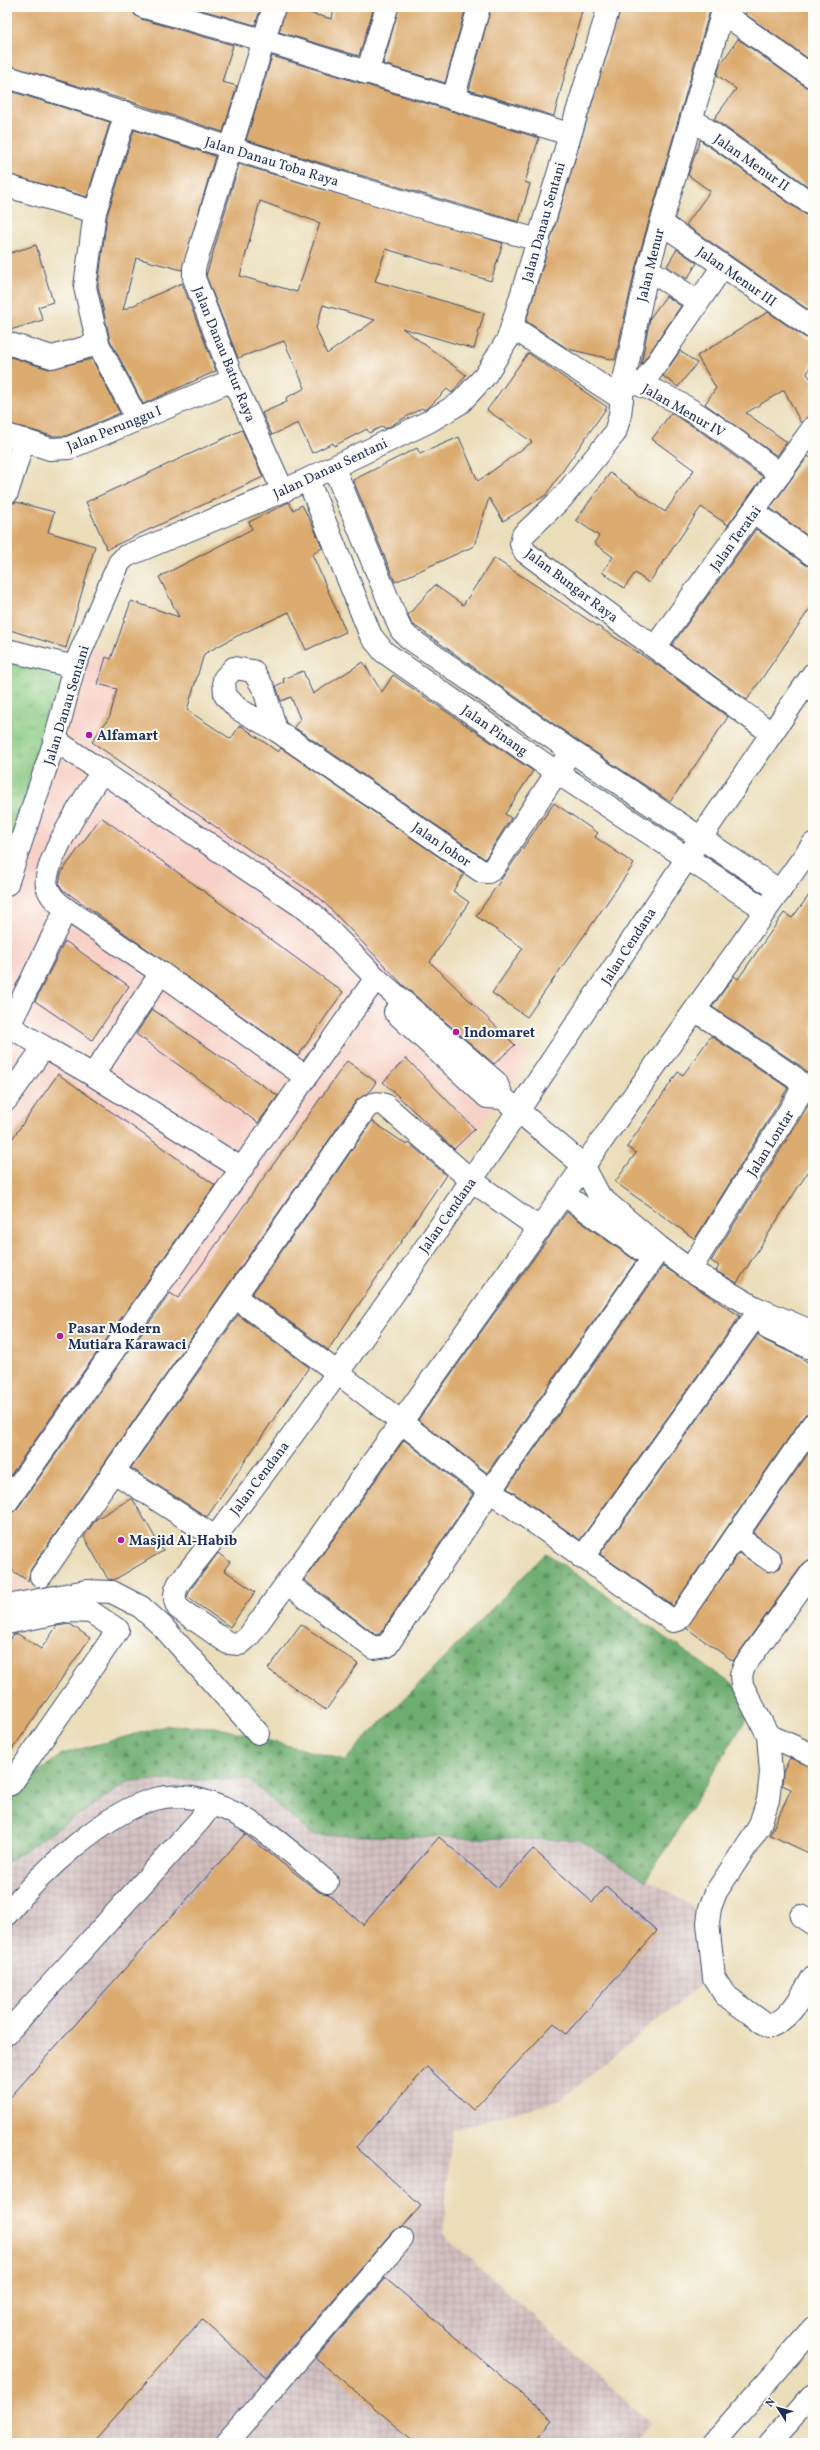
<svg xmlns="http://www.w3.org/2000/svg" width="820" height="2450" font-family="Vollkorn,serif">
  <style>
    .built { fill: #f7d1c7 }
    .industrial { fill: url(#industrial-grid) }
    .grass { fill: url(#grass-tufts); stroke: #527c70 }
    .forest { fill: url(#forest-firs); stroke: #446e66 }
    .building { fill: #dbab70; fill-rule: evenodd }
    .lines { fill: none; stroke-linecap: round; stroke-linejoin: round }
    .minor-casing { stroke: #3a496c; stroke-width: 24 }
    .highway-casing { stroke: #3a496c; stroke-width: 24 }
    .minor { stroke: #fff; stroke-width: 22 }
    .highway { stroke: #fff; stroke-width: 22 }
    .poi-dot { fill: #b5179e; stroke: #fdfcf7; stroke-width: 1.5 }
    .labels { text-anchor: middle; stroke-width: 4; stroke-linejoin: round; paint-order: stroke }
    .street-label { font-size: 14px; fill: #1b2f5e; stroke: #fdfcf7 }
    .poi-label { font-size: 14px; font-weight: bold; fill: #1b2f5e; stroke: #fdfcf7; text-anchor: start }
  </style>
  <defs>
    <pattern id="industrial-grid" width="8" height="8" patternUnits="userSpaceOnUse"><rect width="8" height="8" fill="#d2bfc0"/><path d="M0 4h8M4 0v8" fill="none" stroke="#b4a4a7"/></pattern>
    <pattern id="grass-tufts" width="24" height="20" patternUnits="userSpaceOnUse"><rect width="24" height="20" fill="#88c981"/><path d="M3 7l-1-3M5 7V3M7 7l1-3M15 17l-1-3M17 17v-4M19 17l1-3" fill="none" stroke="#6ea46d"/></pattern>
    <pattern id="forest-firs" width="22" height="20" patternUnits="userSpaceOnUse"><rect width="22" height="20" fill="#6ead6f"/><path d="M5 1l3.5 6h-7zM16 11l3.5 6h-7z" fill="#5a8d5e"/></pattern>
  </defs>
  <rect width="100%" height="100%" fill="#fdfcf7"/>
  <filter id="ink" filterUnits="userSpaceOnUse"><feTurbulence type="fractalNoise" baseFrequency=".025" numOctaves="2"/><feDisplacementMap in="SourceGraphic" scale="8" xChannelSelector="R" yChannelSelector="G"/><feConvolveMatrix kernelMatrix="1 2 1 2 8 2 1 2 1" color-interpolation-filters="sRGB"/></filter>
  <filter id="wash" filterUnits="userSpaceOnUse"><feTurbulence type="fractalNoise" baseFrequency=".012" numOctaves="4" result="noise"/><feDisplacementMap in="SourceGraphic" scale="16" xChannelSelector="R" yChannelSelector="G"/><feGaussianBlur stdDeviation="0.9" result="paint"/><feColorMatrix in="noise" values="0 0 0 0 0 0 0 0 0 0 0 0 0 0 0 0 0 1.4 0 .05"/><feComposite in="paint" operator="in"/></filter>
  <g filter="url(#wash)">
    <rect width="100%" height="100%" fill="#eaddb9"/>
    <g class="built">
      <path d="M91 646 151 666 136 723 334 865 530 1056 460 1155 381 1082 212 1319 169 1290 7 1519V877Z"/>
      <path d="M7 1572 33 1588 7 1597Z"/>
    </g>
    <path class="industrial" d="M248 1779 312 1835 580 1840 693 1906 705 1981 561 2100 452 2130 443 2234 651 2423 634 2443H7V1862L130 1781Z"/>
    <path class="grass" d="M7 646 83 666 7 874Z"/>
    <path class="forest" d="M546 1553 757 1702 646 1881 580 1840 312 1835 248 1779 130 1781 7 1862V1795L62 1754 169 1725 215 1727 345 1760Z"/>
    <g id="blocks">
      <g class="building">
        <path d="M7 7H132L135 15 141 19 233 45 222 82 237 86 223 132 129 101 7 65Z"/>
        <path d="M191 7H261L255 25Z"/>
        <path d="M286 7 332 19 334 7H374L359 56 279 32Z"/>
        <path d="M399 7H466L445 83 383 64Z"/>
        <path d="M491 7H583L554 116 469 90Z"/>
        <path d="M621 7H711L636 266 615 360 568 349 526 321Z"/>
        <path d="M750 7H813V62L745 14Z"/>
        <path d="M738 39 806 87 813 89V190L714 119 736 89 717 75 720 65Z"/>
        <path d="M272 56 539 138 525 182 530 184 519 222 409 190 246 140Z"/>
        <path d="M7 90 110 122 87 197 7 174Z"/>
        <path d="M134 130 215 156 182 270 136 258 123 310 182 283 216 371 143 404 110 340 98 286 107 215Z"/>
        <path d="M700 140 806 215 813 217V313L686 225 710 191 688 175Z"/>
        <path d="M239 164 503 243 491 281 386 249 375 281 484 313 474 349 402 328 466 375 452 393 447 389 429 407 424 410 422 408 385 429 383 426 369 433 367 429 334 446 333 443 312 453 298 423 272 435 262 413 287 402 286 398 305 388 284 341 238 358 206 276ZM260 201 320 223 297 292 240 276ZM323 305 375 320 327 354 316 328Z"/>
        <path d="M36 245 53 302 38 307 43 320 7 331V254Z"/>
        <path d="M677 249 697 263 687 279 667 266Z"/>
        <path d="M666 296 681 306 641 365 650 318Z"/>
        <path d="M768 312 806 338 813 340V360L807 374 813 381V416L808 417 801 423 784 390 746 413 787 442 777 456 705 404 716 388 697 356Z"/>
        <path d="M680 351 697 363 678 387 663 376Z"/>
        <path d="M528 353 607 407 546 495 503 521 489 498 474 546 395 582 353 480 417 448 420 454 459 437 478 481 495 469 532 442 487 410Z"/>
        <path d="M7 356 49 369 92 359 120 413 66 436H52L7 423Z"/>
        <path d="M671 413 699 430 763 477 728 525 701 507 649 583 635 573 624 588 602 572 613 557 594 543 599 536 576 520 610 473 665 512 694 470 652 439Z"/>
        <path d="M242 430 263 477 107 549 86 502Z"/>
        <path d="M808 456 813 460V540L770 508Z"/>
        <path d="M16 502 54 512 48 532 95 546 66 648 7 629V505Z"/>
        <path d="M289 502 293 510 302 505 314 528 322 548 312 554 346 632 306 650 289 612 237 636 204 654 187 710 231 739 240 725 278 752 281 748 464 874 453 891 469 902 430 962 515 1045 494 1064 402 984 321 899 92 742 110 716 117 689 98 684 106 657 111 659 131 601 179 617 159 577 252 529 249 522Z"/>
        <path d="M756 529 806 565 813 567V604L747 700 672 645Z"/>
        <path d="M494 558 657 665 728 717 670 802 578 741 411 623 408 615 435 585 463 605Z"/>
        <path d="M363 662 382 692 393 675 533 771 505 814 511 818 485 859 294 727 300 719 291 697 281 701 276 686 284 682 283 679 303 671 313 694Z"/>
        <path d="M554 803 598 833 595 837 634 864 527 1017 492 993 523 948 476 916Z"/>
        <path d="M101 817 343 992 298 1056 62 889 59 884 61 873Z"/>
        <path d="M813 890V1086L809 1075 802 1067 712 1007 734 976 738 979 784 913 792 918Z"/>
        <path d="M65 941 129 986 92 1040 35 1001Z"/>
        <path d="M152 1009 278 1096 258 1123 136 1034Z"/>
        <path d="M711 1036 788 1088 695 1239 615 1182 636 1153 627 1147 678 1072 683 1075Z"/>
        <path d="M406 1058 475 1129 454 1149 383 1082Z"/>
        <path d="M347 1061 376 1082 369 1092 356 1101 31 1569 28 1581 7 1567V1514L17 1509 170 1293 178 1298Z"/>
        <path d="M58 1074 215 1185 7 1480V1146Z"/>
        <path d="M813 1089V1164L737 1283 716 1271 719 1266 711 1261 809 1104Z"/>
        <path d="M372 1121 407 1145 409 1143 446 1175 328 1350 252 1294Z"/>
        <path d="M567 1212 636 1261 487 1473 418 1420Z"/>
        <path d="M663 1266 740 1316 580 1540 507 1488Z"/>
        <path d="M238 1315 309 1367 207 1517 131 1468Z"/>
        <path d="M758 1334 764 1340 800 1357 813 1366V1412L803 1417 673 1606 600 1554Z"/>
        <path d="M404 1440 473 1494 380 1634 376 1635 304 1580Z"/>
        <path d="M813 1446V1557L803 1564 733 1661 686 1628 739 1553 768 1572 780 1568 782 1562 781 1554 753 1533Z"/>
        <path d="M132 1498 163 1551 114 1580 108 1579 84 1537 96 1519Z"/>
        <path d="M218 1553 230 1562 224 1570 255 1592 230 1627 187 1597 190 1590Z"/>
        <path d="M70 1624 90 1638 7 1757V1644L14 1634H18L41 1649 57 1626Z"/>
        <path d="M301 1624 358 1664 326 1710 268 1669Z"/>
        <path d="M790 1758 813 1767V1855L770 1835 791 1789 782 1785 783 1772Z"/>
        <path d="M245 1834 319 1892 328 1894 363 1925 439 1837 498 1888 533 1849 592 1902 606 1886 657 1931 566 2034 554 2023 473 2110 427 2067 356 2147 421 2206 402 2227 393 2231 266 2377 202 2319 92 2443H7V2101Z"/>
        <path d="M385 2278 553 2420 534 2443H416L316 2358Z"/>
      </g>
    </g>
  </g>
  <g filter="url(#ink)">
    <use href="#blocks" fill-opacity="0" stroke="#3a496c" stroke-width="1"/>
    <g class="lines">
      <defs>
        <g id="minor">
          <path d="M144 7 263 40 569 134"/>
          <path d="M274 7 194 268V278L233 380 283 491"/>
          <path d="M724 7 648 269 624 380 620 415 615 433 562 498 523 535 521 544 525 552 771 733"/>
          <path d="M723 13 813 77"/>
          <path d="M367 73 387 7"/>
          <path d="M7 77C184 131 360 193 539 240"/>
          <path d="M453 99 479 7"/>
          <path d="M126 113 95 212 85 287 98 344 137 419"/>
          <path d="M692 119 813 205"/>
          <path d="M7 186 95 212"/>
          <path d="M661 223 813 328"/>
          <path d="M648 269 698 302"/>
          <path d="M512 327 622 399"/>
          <path d="M7 343 52 357 98 344"/>
          <path d="M624 380C681 395 733 439 780 474"/>
          <path d="M642 385 723 266"/>
          <path d="M7 435 50 449 69 448 233 380"/>
          <path d="M334 468 397 621 401 630 409 638 571 751 780 891"/>
          <path d="M308 480 371 636 384 652 556 772 766 910"/>
          <path d="M7 493 24 440"/>
          <path d="M754 512 813 555"/>
          <path d="M655 647 813 428"/>
          <path d="M7 650 74 667"/>
          <path d="M813 674C601 976 410 1294 179 1583 174 1592 173 1599 178 1608L228 1643 240 1644 249 1636 813 844"/>
          <path d="M276 730 264 689 253 671 234 668 224 679 225 695 238 709 276 730 481 871 488 872 493 869 565 760"/>
          <path d="M55 740 313 914 376 978 496 1082 503 1098 583 1165 600 1197 659 1247 690 1270 754 1307 813 1332"/>
          <path d="M7 884 55 740 74 667 119 563 126 556 283 491 428 422 460 403 485 376 508 339 609 7"/>
          <path d="M395 1012 487 1097 503 1098"/>
          <path d="M7 1025 44 1047"/>
          <path d="M9 1026 66 909"/>
          <path d="M93 1075 161 973 66 909C58 903 50 897 47 886 40 867 90 789 103 771"/>
          <path d="M306 1077 376 978"/>
          <path d="M7 1099 44 1047 93 1075 242 1169"/>
          <path d="M565 1195 646 1253"/>
          <path d="M690 1270 798 1097C802 1088 802 1083 794 1077L695 1010"/>
          <path d="M235 1297 338 1373 490 1491 673 1621 678 1620 813 1424"/>
          <path d="M769 1329 813 1349"/>
          <path d="M114 1472 215 1537"/>
          <path d="M7 1502 306 1077 161 973"/>
          <path d="M736 1536 770 1560"/>
          <path d="M582 1558 752 1321"/>
          <path d="M813 1571 745 1665 741 1675 742 1685 768 1735 771 1773 768 1800 759 1827 716 1892 710 1908 708 1923 714 1978 725 1995 769 2027C792 2018 801 1996 813 1977"/>
          <path d="M41 1576 366 1108C373 1103 377 1102 385 1105L471 1180 540 1229"/>
          <path d="M288 1584 373 1648 387 1646 490 1491 653 1258"/>
          <path d="M7 1606 86 1591 112 1592 141 1607 163 1627 258 1733"/>
          <path d="M7 1623 69 1611 91 1612 118 1630 11 1784 7 1785"/>
          <path d="M768 1735 813 1755"/>
          <path d="M7 1914C39 1874 105 1812 155 1799 174 1794 195 1797 212 1804"/>
          <path d="M801 1916 813 1924"/>
          <path d="M7 2033 199 1821 212 1804C256 1818 291 1853 327 1882"/>
          <path d="M226 2443 402 2239"/>
        </g>
        <g id="highway">
          <path d="M713 2443 813 2329"/>
          <path d="M770 2443 813 2395"/>
        </g>
      </defs>
      <use href="#minor" class="minor-casing"/>
      <use href="#highway" class="highway-casing"/>
      <use href="#minor" class="minor"/>
      <use href="#highway" class="highway"/>
    </g>
  </g>
  <g class="poi-dot">
    <circle cx="89" cy="735" r="4"/>
    <circle cx="456" cy="1032" r="4"/>
    <circle cx="60" cy="1336" r="4"/>
    <circle cx="121" cy="1540" r="4"/>
  </g>
  <g class="labels">
    <g class="street-label">
      <text transform="translate(272 161) rotate(17)" y="5">Jalan Danau Toba Raya</text>
      <text transform="translate(752 162) rotate(35)" y="5">Jalan Menur II</text>
      <text transform="translate(543 222) rotate(-74)" y="5">Jalan Danau Sentani</text>
      <text transform="translate(650 265) rotate(-76)" y="5">Jalan Menur</text>
      <text transform="translate(737 276) rotate(35)" y="5">Jalan Menur III</text>
      <text transform="translate(225 354) rotate(68)" y="5">Jalan Danau Batur Raya</text>
      <text transform="translate(684 410) rotate(30)" y="5">Jalan Menur IV</text>
      <text transform="translate(114 428) rotate(-22)" y="5">Jalan Perunggu I</text>
      <text transform="translate(330 468) rotate(-25)" y="5">Jalan Danau Sentani</text>
      <text transform="translate(735 538) rotate(-54)" y="5">Jalan Teratai</text>
      <text transform="translate(572 585) rotate(37)" y="5">Jalan Bungar Raya</text>
      <text transform="translate(66 705) rotate(-73)" y="5">Jalan Danau Sentani</text>
      <text transform="translate(495 730) rotate(35)" y="5">Jalan Pinang</text>
      <text transform="translate(442 844) rotate(34)" y="5">Jalan Johor</text>
      <text transform="translate(628 946) rotate(-57)" y="5">Jalan Cendana</text>
      <text transform="translate(770 1143) rotate(-58)" y="5">Jalan Lontar</text>
      <text transform="translate(447 1215) rotate(-55)" y="5">Jalan Cendana</text>
      <text transform="translate(259 1478) rotate(-53)" y="5">Jalan Cendana</text>
    </g>
    <g class="poi-label">
      <text x="97" y="740">Alfamart</text>
      <text x="464" y="1037">Indomaret</text>
      <text x="68" y="1333">Pasar Modern<tspan x="68" dy="16">Mutiara Karawaci</tspan></text>
      <text x="129" y="1545">Masjid Al-Habib</text>
    </g>
  </g>
  <rect width="820" height="2450" fill="none" stroke="#fdfcf7" stroke-width="24"/>
  <g transform="translate(778 2408) rotate(306)" stroke="#fdfcf7" stroke-width="3" paint-order="stroke">
  <path d="M0-3L7 15L0 10L-7 15Z" fill="#1b2f5e"/>
  <text y="-6" font-size="11" font-weight="bold" text-anchor="middle" fill="#1b2f5e">N</text>
  </g>
</svg>
